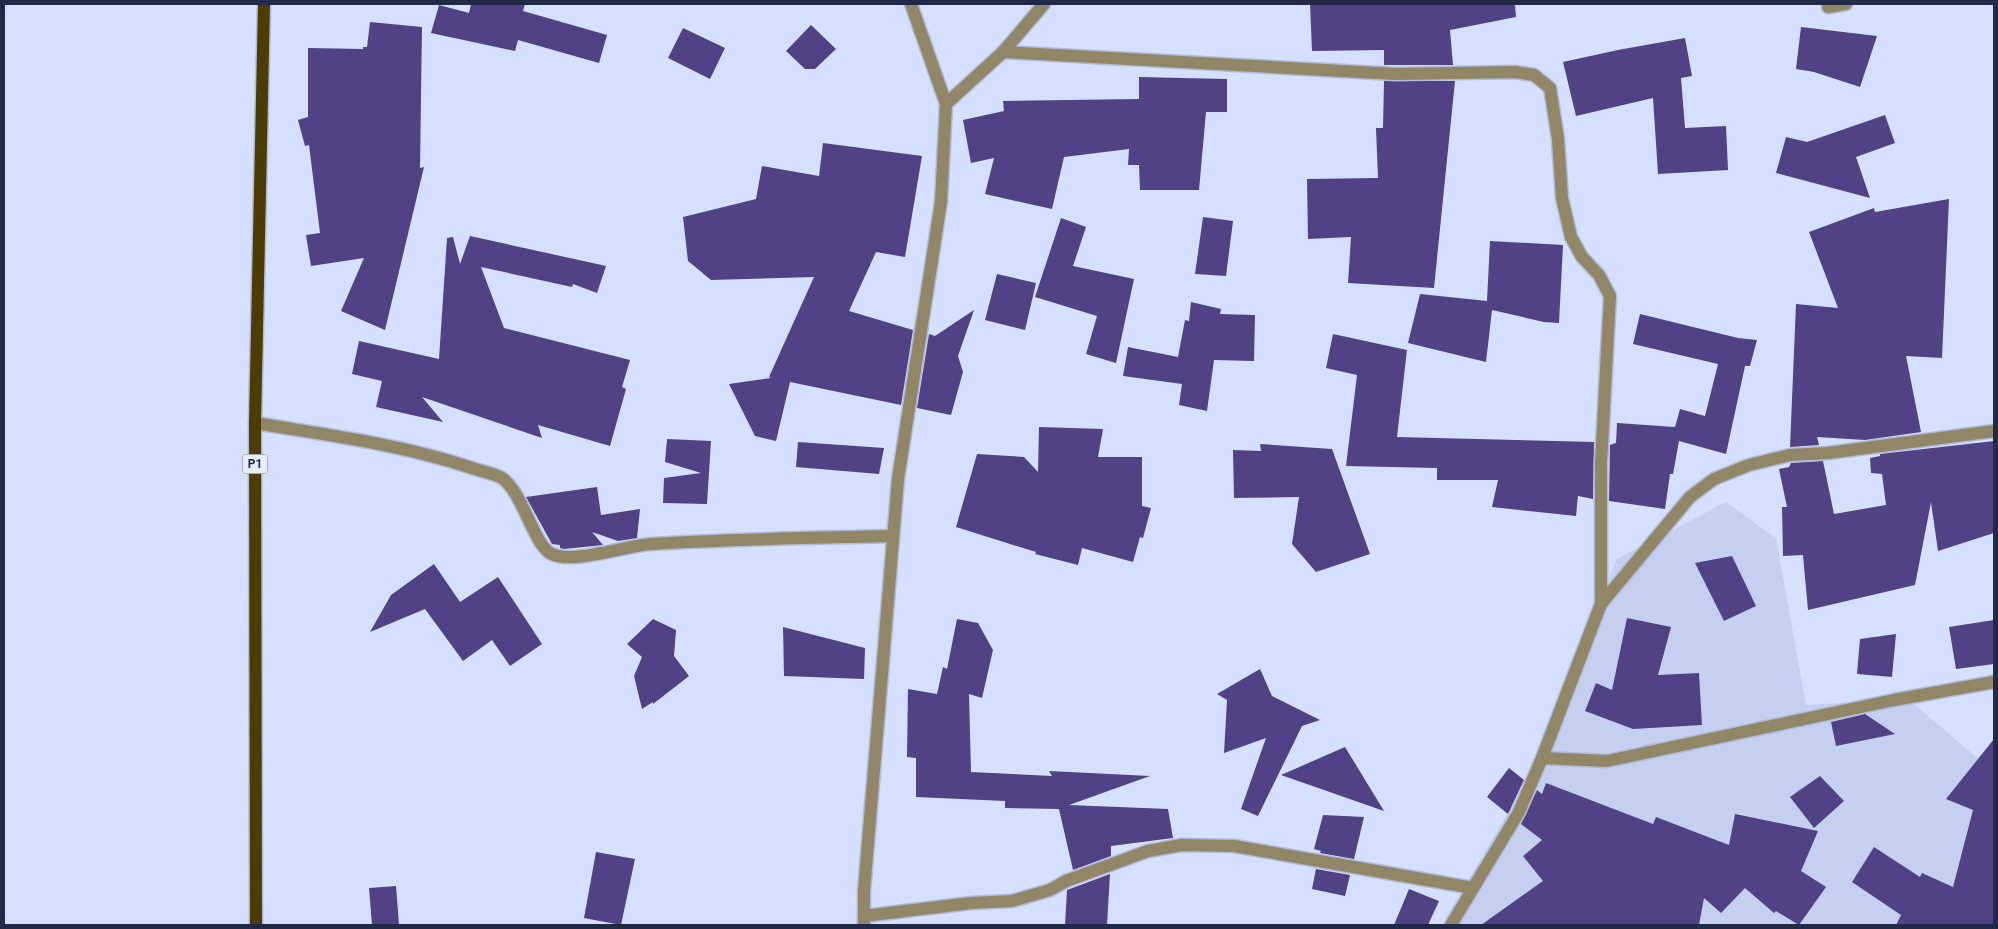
<svg xmlns="http://www.w3.org/2000/svg" width="1998" height="929" font-family="Roboto,sans-serif">
  <style>
    .built { fill: #c5d0f1 }
    .building { fill: #514285 }
    .lines { fill: none; stroke-linecap: round; stroke-linejoin: round }
    .minor-casing { stroke: #b1bbd9; stroke-width: 15 }
    .major-casing { stroke: #b1bbd9; stroke-width: 15 }
    .minor { stroke: #918665; stroke-width: 12 }
    .major { stroke: #4d3c02; stroke-width: 12 }
    .labels { text-anchor: middle; stroke-width: 5; stroke-linejoin: round; paint-order: stroke }
    .shield { fill: #e8edfc; stroke: #5d647d; stroke-width: 1 }
    .shield-label { font-size: 12px; font-weight: bold; fill: #212946 }
  </style>
  <rect width="100%" height="100%" fill="#d5dffe"/>
  <path class="built" d="M1726 502 1776 538 1806 705 1908 699 1994 772V925H1442L1526 782 1617 559Z"/>
  <g class="building">
    <path d="M471 4H525L523 11 607 35 599 63 518 40 515 51 431 33 439 5 469 13Z"/>
    <path d="M1310 4H1515L1516 17 1450 30 1453 65H1384V50L1312 51Z"/>
    <path d="M370 22 422 27 420 168 424 167 385 330 341 311 364 258 311 266 306 235 320 233 309 145 305 146 298 120 308 117V48L363 49V47H367Z"/>
    <path d="M811 25 836 49 815 69H805L786 51Z"/>
    <path d="M1801 27 1877 36 1860 87 1814 72 1796 69Z"/>
    <path d="M683 28 725 48 710 79 668 58Z"/>
    <path d="M1685 38 1692 76 1681 78 1685 128 1726 126 1728 170 1658 174 1653 98 1576 116 1563 62 1618 50Z"/>
    <path d="M1139 77 1227 79V112H1206L1199 190H1140L1139 165H1128L1129 149 1064 157 1052 209 985 194 994 158 971 163 963 120 1004 111 1003 101 1139 99Z"/>
    <path d="M1384 81H1455L1434 288 1348 283 1351 237 1308 239 1307 179 1378 178 1376 128H1383Z"/>
    <path d="M1885 115 1895 143 1856 157 1870 198 1776 173 1786 137 1807 142Z"/>
    <path d="M823 143 922 156 905 257 876 252 849 311 913 330 901 405 790 382 776 441 755 436 729 384 771 378 769 377 814 277 711 280 688 261 683 217 756 199 762 166 819 176Z"/>
    <path d="M1949 199 1942 358 1906 356 1921 432 1865 440 1817 437 1819 445 1790 447 1796 304 1838 308 1809 232 1874 208 1875 212Z"/>
    <path d="M1203 217 1233 221 1226 276 1195 274Z"/>
    <path d="M1061 218 1086 227 1073 266 1134 279 1116 363 1086 354 1097 316 1035 297Z"/>
    <path d="M470 236 606 266 597 293 573 284 572 287 481 267 504 328 630 360 622 387 626 389 610 446 538 425 542 438 422 397 443 422 376 407 382 381 352 374 359 341 439 359 447 238 453 237 460 264Z"/>
    <path d="M1490 241 1563 245 1559 323 1544 322 1492 310 1486 362 1408 343 1420 294 1487 301Z"/>
    <path d="M997 274 1036 283 1025 330 985 320Z"/>
    <path d="M1191 302 1221 309 1220 314 1255 315 1254 361 1214 360 1207 411 1179 405 1182 384 1123 376 1128 347 1178 357 1185 320 1189 321Z"/>
    <path d="M974 310 958 356 963 372 951 415 917 408 929 334 935 336Z"/>
    <path d="M1640 314 1738 338 1757 340 1750 366H1745L1726 454 1679 441 1673 474H1670L1665 509 1609 501 1610 445 1616 443 1617 423 1675 427 1680 409 1705 416 1718 364 1633 344Z"/>
    <path d="M1333 334 1407 350 1397 437 1594 442 1593 499 1578 496 1576 516 1492 507 1498 480H1437V468L1346 466 1357 375 1326 368Z"/>
    <path d="M1039 427 1103 429 1098 457H1142V506L1151 508 1143 538 1140 537 1133 562 1082 548 1078 565 1035 554 1036 552 956 527 977 454 1024 457 1038 472Z"/>
    <path d="M667 439 711 441 707 504 663 503 664 478 701 473 665 462Z"/>
    <path d="M1994 441V533L1938 551 1931 502 1915 585 1808 610 1803 555 1783 556 1782 507H1787L1779 469 1789 467 1791 463 1823 461 1834 514 1886 505 1882 474 1871 473 1870 458 1880 456V454Z"/>
    <path d="M798 442 884 448 879 474 796 467Z"/>
    <path d="M1260 444 1332 449 1370 554 1316 572 1292 544 1299 497 1234 498 1233 450 1261 451Z"/>
    <path d="M597 487 601 515 640 509 637 538 618 541 592 532 603 545 564 549 560 548V545L552 544 526 497Z"/>
    <path d="M1732 556 1756 606 1724 621 1695 563Z"/>
    <path d="M434 564 460 602 498 577 542 644 510 666 492 640 463 661 425 609 370 632 391 595Z"/>
    <path d="M1627 618 1671 627 1658 675 1699 673 1702 725 1633 729 1585 711 1596 683 1612 690Z"/>
    <path d="M653 619 676 630 674 656 689 676 653 704V702L642 709 634 676 642 657 627 644Z"/>
    <path d="M957 619 978 623 993 650 982 698 969 694 971 772 1052 776 1049 771 1150 776 1069 805 1168 809 1173 838 1111 846V856L1073 870 1059 809 1005 808V801L916 797V758L907 757 908 689 937 694 943 667 947 669Z"/>
    <path d="M1994 620V664L1956 669 1949 627Z"/>
    <path d="M783 627 865 648 864 679 784 676Z"/>
    <path d="M1896 634 1892 677 1857 674 1860 639Z"/>
    <path d="M1260 669 1272 696 1320 720 1302 726 1258 816 1241 809 1266 738 1224 753 1227 700 1217 694Z"/>
    <path d="M1865 714 1895 734 1836 746 1831 722Z"/>
    <path d="M1994 739V925H1896L1901 915 1852 882 1874 847 1920 877 1922 873 1953 887 1973 810 1946 799Z"/>
    <path d="M1345 747 1384 811 1281 775Z"/>
    <path d="M1509 768 1524 780 1508 814 1487 797Z"/>
    <path d="M1820 776 1844 801 1814 828 1790 797Z"/>
    <path d="M1546 783 1653 824 1656 817 1729 845 1735 814 1818 831 1801 871 1826 887 1799 925 1776 911 1774 913 1745 888 1721 913 1704 898 1699 925H1481L1543 881 1523 856 1542 840 1521 824 1537 790 1542 794Z"/>
    <path d="M1323 815 1364 817 1354 859 1320 853 1321 851 1314 849Z"/>
    <path d="M596 852 635 859 621 925 584 918Z"/>
    <path d="M1316 869 1350 875 1345 896 1312 889Z"/>
    <path d="M1110 874 1107 925H1065L1067 890Z"/>
    <path d="M396 886 399 925H372L369 888Z"/>
    <path d="M1409 889 1439 901 1428 925H1394Z"/>
  </g>
  <g class="lines">
    <defs>
      <g id="minor">
        <path d="M1828 7 1846 4"/>
        <path d="M1003 52 1396 74 1515 72 1534 75 1550 88 1558 139 1562 198 1571 237 1582 257 1599 275 1610 296 1601 463V604"/>
        <path d="M946 104 1003 52 1044 4"/>
        <path d="M255 423C326 435 400 444 469 467 479 471 493 473 502 478 525 495 534 549 554 555 576 563 625 546 651 544 731 539 812 538 893 536"/>
        <path d="M1542 758 1607 761 1894 700 1994 682"/>
        <path d="M864 916 971 903 1012 901 1050 890 1066 881 1148 851 1182 845 1234 846 1473 888"/>
        <path d="M864 925V891L898 479 941 202 946 104 911 4"/>
        <path d="M1451 925 1519 812 1542 758 1601 604 1690 497 1714 479 1749 465 1790 455 1828 453 1994 431"/>
      </g>
      <path id="major" d="M256 925 255 423 264 4"/>
    </defs>
    <use href="#minor" class="minor-casing"/>
    <use href="#major" class="major-casing"/>
    <use href="#minor" class="minor"/>
    <use href="#major" class="major"/>
  </g>
  <g class="labels">
    <rect class="shield" x="242.5" y="454.5" width="25" height="19" rx="4"/>
    <g class="shield-label">
      <text x="255" y="468">P1</text>
    </g>
  </g>
  <rect width="1998" height="929" fill="none" stroke="#212946" stroke-width="10"/>
</svg>
